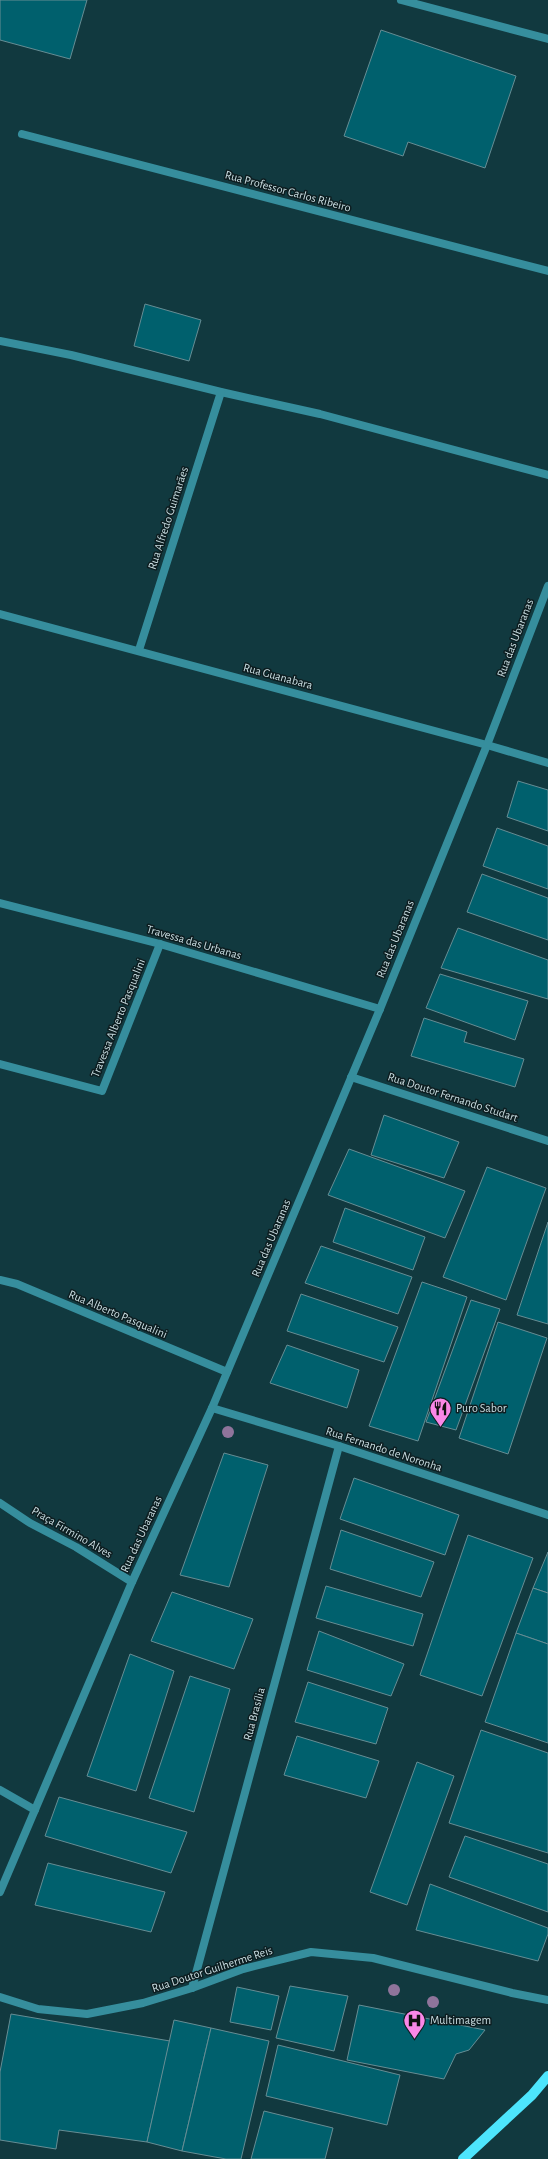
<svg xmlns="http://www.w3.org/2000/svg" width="548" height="2159" font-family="'Alegreya Sans',sans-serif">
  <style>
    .building { fill: #00606d; stroke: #668d94 }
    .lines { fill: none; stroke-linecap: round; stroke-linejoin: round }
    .minor { stroke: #368e9d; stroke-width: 8 }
    .tertiary { stroke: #368e9d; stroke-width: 8 }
    .primary { stroke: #4de5fd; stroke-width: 10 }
    .tree { fill: #8f749b }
    .labels { text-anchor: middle; stroke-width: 3; stroke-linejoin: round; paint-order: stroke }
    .street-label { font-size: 12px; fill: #c9dde1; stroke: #0d1d20 }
    .poi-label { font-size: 12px; fill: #c9dde1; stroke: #0d1d20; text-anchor: start }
  </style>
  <rect width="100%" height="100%" fill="#11393f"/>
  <g class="building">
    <path d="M0 0H87L70 59 0 40Z"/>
    <path d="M381 30 516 76 485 168 408 142 403 156 344 136Z"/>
    <path d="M145 304 201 320 189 361 134 346Z"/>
    <path d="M518 781 548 790V831L507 817Z"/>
    <path d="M497 828 548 846V889L483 866Z"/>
    <path d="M482 874 548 898V940L467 912Z"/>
    <path d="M458 928 548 960V999L441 968Z"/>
    <path d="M440 974 528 1001 515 1040 426 1008Z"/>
    <path d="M424 1018 467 1032 464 1042 524 1059 515 1087 411 1056Z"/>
    <path d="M384 1115 459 1142 444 1178 371 1155Z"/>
    <path d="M349 1149 465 1191 445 1238 328 1195Z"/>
    <path d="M487 1167 546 1188 506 1300 443 1277Z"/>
    <path d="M345 1208 425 1237 413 1270 333 1242Z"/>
    <path d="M548 1222V1324L517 1315Z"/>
    <path d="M321 1246 412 1277 398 1314 305 1283Z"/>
    <path d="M422 1282 467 1297 418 1441 369 1426Z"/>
    <path d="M301 1294 398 1327 384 1362 287 1331Z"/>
    <path d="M471 1300 500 1309 456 1430 426 1422Z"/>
    <path d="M498 1322 547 1338 508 1454 459 1438Z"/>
    <path d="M287 1345 359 1370 347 1408 270 1383Z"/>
    <path d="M224 1453 268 1465 229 1587 180 1575Z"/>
    <path d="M354 1478 459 1515 445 1555 340 1519Z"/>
    <path d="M341 1530 434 1562 421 1597 330 1569Z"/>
    <path d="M468 1535 533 1558 482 1696 420 1675Z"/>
    <path d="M548 1552V1593L533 1588Z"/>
    <path d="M326 1586 423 1614 413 1646 316 1618Z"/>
    <path d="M533 1588 548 1593V1644L516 1633Z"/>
    <path d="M172 1592 253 1619 234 1669 151 1641Z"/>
    <path d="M319 1631 404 1664 391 1696 307 1670Z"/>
    <path d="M516 1633 548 1644V1743L485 1722Z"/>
    <path d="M130 1654 174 1671 136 1791 87 1776Z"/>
    <path d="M190 1676 230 1689 194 1812 149 1798Z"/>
    <path d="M308 1682 388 1708 376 1744 295 1722Z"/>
    <path d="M481 1730 548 1753V1853L449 1823Z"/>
    <path d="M297 1736 379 1761 366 1798 284 1775Z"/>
    <path d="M417 1762 454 1776 407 1905 370 1892Z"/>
    <path d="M59 1797 187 1832 171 1873 45 1836Z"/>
    <path d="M465 1836 548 1864V1912L449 1877Z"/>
    <path d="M48 1863 165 1892 151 1932 35 1905Z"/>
    <path d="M430 1884 548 1928V1934L538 1961 416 1930Z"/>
    <path d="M290 1986 348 1996 334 2051 276 2038Z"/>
    <path d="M237 1987 279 1996 271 2030 230 2022Z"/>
    <path d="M359 2005 485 2030 469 2050 456 2054 444 2079 347 2060Z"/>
    <path d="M11 2014 170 2041 147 2142 59 2130 56 2149 0 2140V2072Z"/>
    <path d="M174 2020 211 2028 182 2151 147 2142Z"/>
    <path d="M211 2028 269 2041 241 2159H226L182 2151Z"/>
    <path d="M278 2045 400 2075 387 2125 266 2096Z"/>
    <path d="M264 2111 333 2128 325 2159H251Z"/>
  </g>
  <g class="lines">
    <g class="minor">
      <path d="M22 134 548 271"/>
      <path d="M0 341 71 355 221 392 320 414 548 475"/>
      <path d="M0 614 487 745 548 763"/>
      <path d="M139 650 221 392"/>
      <path d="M0 903 160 944 380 1009"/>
      <path d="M0 1064 102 1091 160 944"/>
      <path d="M351 1077 548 1141"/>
      <path d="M0 1280 17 1284 227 1372"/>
      <path d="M212 1408 339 1446 548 1515"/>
      <path d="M0 1503 30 1523 76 1547 132 1582"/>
      <path d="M0 1790 35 1810"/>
      <path d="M192 1988 339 1446"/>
    </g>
    <g class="tertiary">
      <path d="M401 0 548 39"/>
      <path d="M0 1892 132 1582 212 1408 380 1009 487 745 548 586"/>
      <path d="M0 1997 38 2009 87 2014 143 2003 192 1988 243 1969 311 1952 373 1958 512 1993 548 2000"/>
    </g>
    <path class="primary" d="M463 2159 532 2095 548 2076"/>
  </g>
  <g class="tree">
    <circle cx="228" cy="1432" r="6"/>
    <circle cx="394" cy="1990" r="6"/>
    <circle cx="433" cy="2002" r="6"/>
  </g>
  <defs>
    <symbol id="restaurant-pin" viewBox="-11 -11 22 30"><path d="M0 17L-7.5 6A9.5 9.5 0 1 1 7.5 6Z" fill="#fa87e7" stroke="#0d1d20"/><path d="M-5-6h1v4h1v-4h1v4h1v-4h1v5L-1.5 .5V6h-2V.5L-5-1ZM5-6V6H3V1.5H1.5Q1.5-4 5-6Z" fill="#111"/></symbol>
    <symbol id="hospital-pin" viewBox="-11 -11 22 30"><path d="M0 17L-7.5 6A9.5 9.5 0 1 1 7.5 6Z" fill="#fa87e7" stroke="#0d1d20"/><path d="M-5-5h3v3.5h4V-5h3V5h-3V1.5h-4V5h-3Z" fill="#111"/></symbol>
  </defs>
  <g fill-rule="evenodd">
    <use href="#restaurant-pin" x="428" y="1396" width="25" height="34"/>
    <use href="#hospital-pin" x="402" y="2008" width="25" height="34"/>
  </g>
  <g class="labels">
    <g class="street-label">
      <text transform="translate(288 191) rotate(15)" y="4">Rua Professor Carlos Ribeiro</text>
      <text transform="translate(168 518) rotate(-72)" y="4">Rua Alfredo Guimarães</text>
      <text transform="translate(515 638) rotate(-69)" y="4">Rua das Ubaranas</text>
      <text transform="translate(278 676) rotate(15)" y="4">Rua Guanabara</text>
      <text transform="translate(395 939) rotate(-68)" y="4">Rua das Ubaranas</text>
      <text transform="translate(194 942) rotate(16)" y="4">Travessa das Urbanas</text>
      <text transform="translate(118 1018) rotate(-68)" y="4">Travessa Alberto Pasqualini</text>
      <text transform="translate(453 1097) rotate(18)" y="4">Rua Doutor Fernando Studart</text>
      <text transform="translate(271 1238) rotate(-67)" y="4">Rua das Ubaranas</text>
      <text transform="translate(118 1314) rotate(23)" y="4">Rua Alberto Pasqualini</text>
      <text transform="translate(384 1449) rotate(18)" y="4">Rua Fernando de Noronha</text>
      <text transform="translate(72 1532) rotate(30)" y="4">Praça Firmino Alves</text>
      <text transform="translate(141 1534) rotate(-65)" y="4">Rua das Ubaranas</text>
      <text transform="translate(254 1714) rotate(-75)" y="4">Rua Brasília</text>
      <text transform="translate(212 1969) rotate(-18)" y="4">Rua Doutor Guilherme Reis</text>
    </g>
    <g class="poi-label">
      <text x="456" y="1412">Puro Sabor</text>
      <text x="430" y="2024">Multimagem</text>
    </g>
  </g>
</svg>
